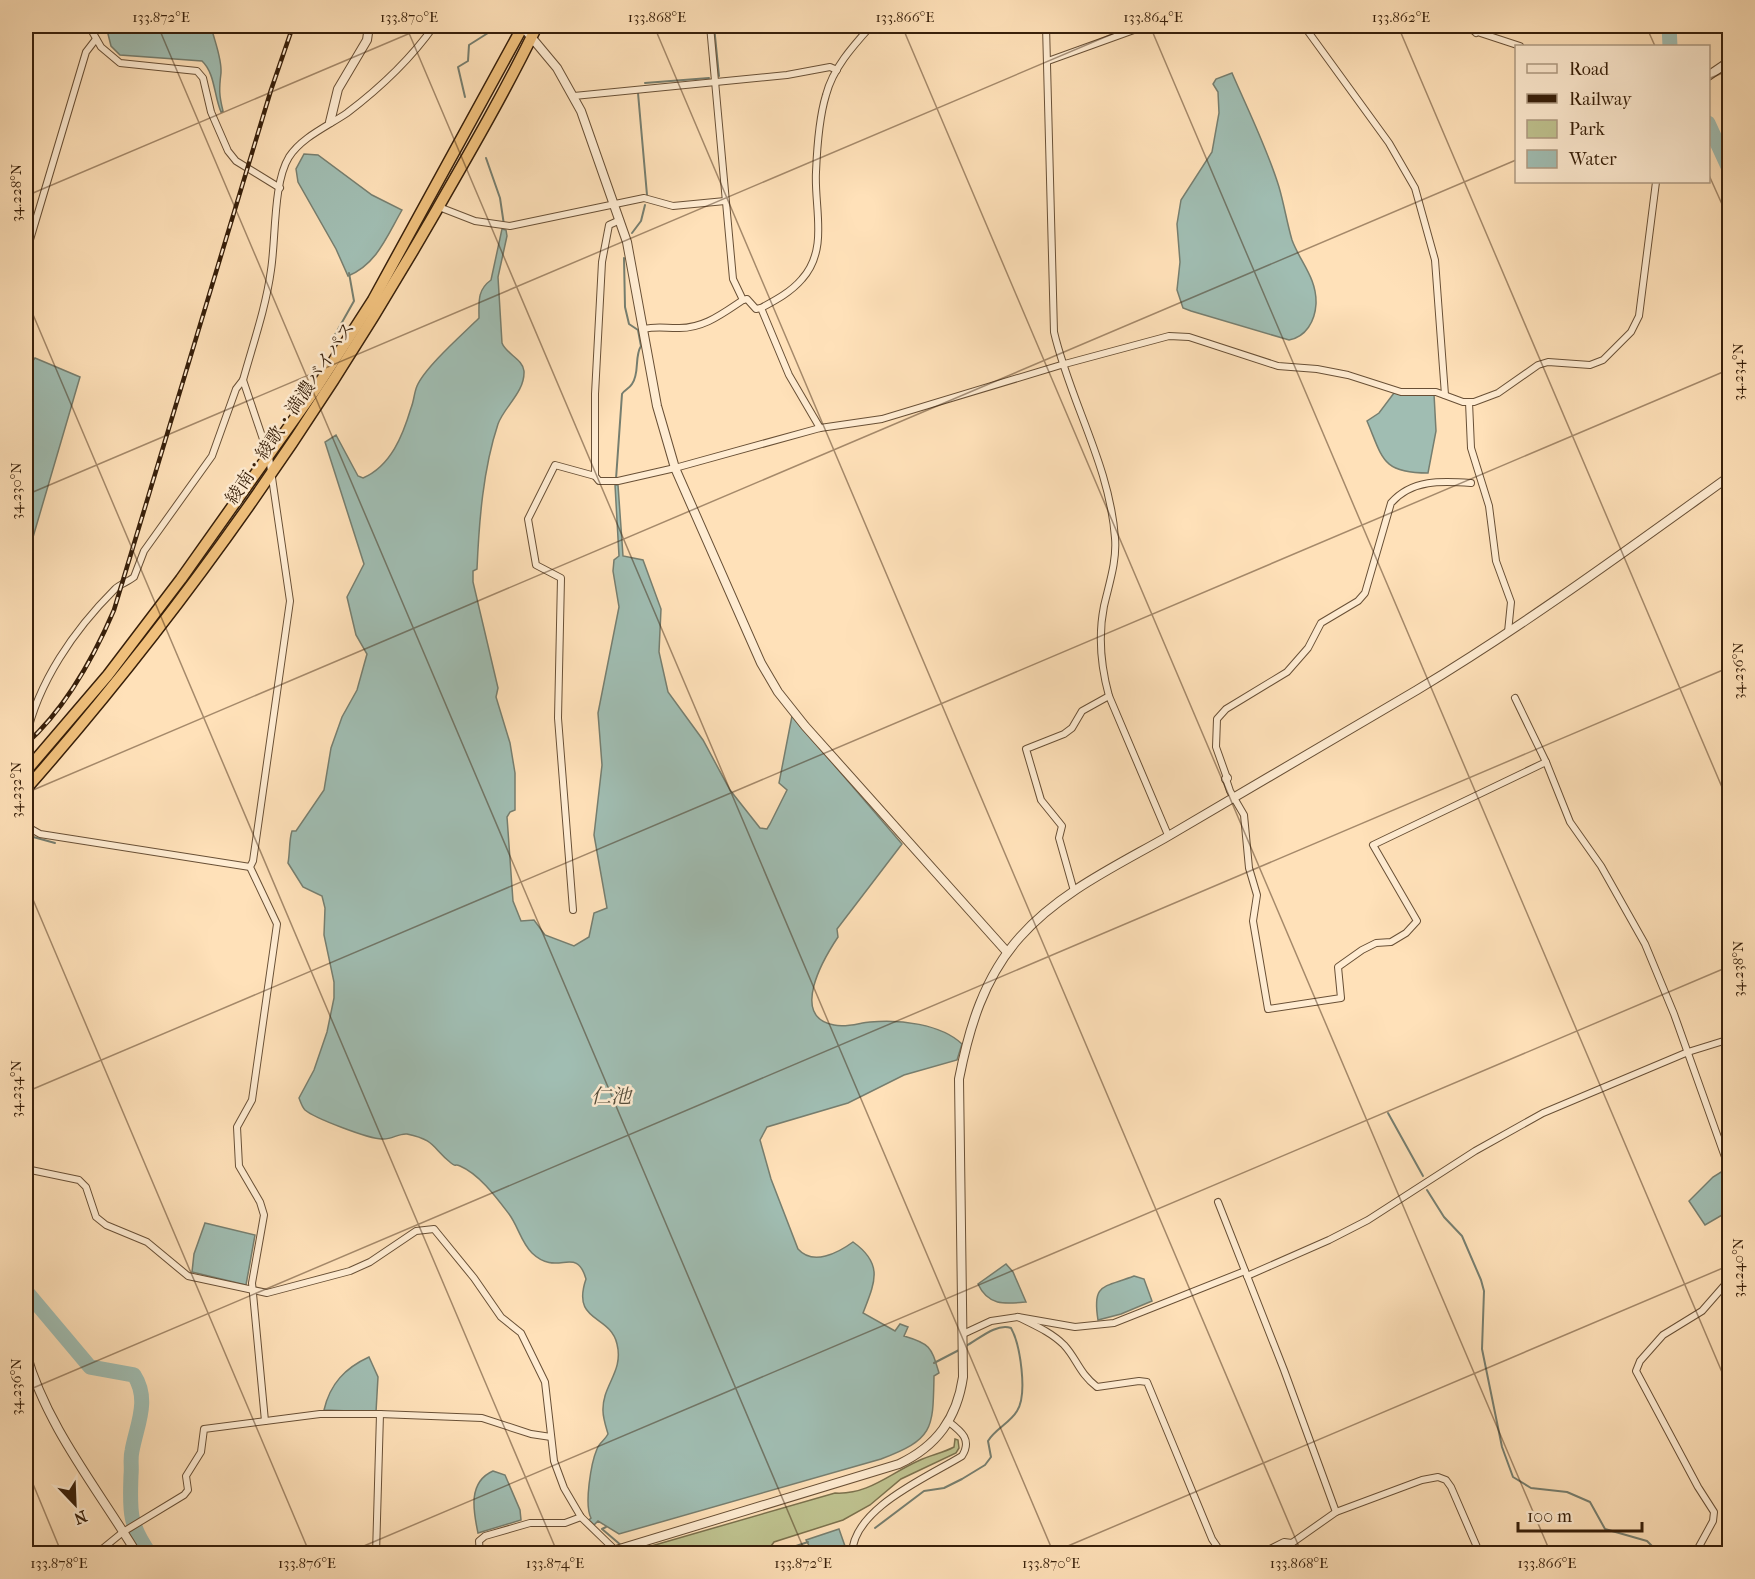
<svg xmlns="http://www.w3.org/2000/svg" width="1755" height="1579" font-family="'IM FELL French Canon','Noto Serif JP',serif">
  <style>
    .green { fill: #bfc390; stroke: #7b714d; stroke-width: 1.5 }
    .water { fill: #a0bdb2; stroke: #767e6f; stroke-width: 1.5 }
    .lines { fill: none; stroke-linecap: round; stroke-linejoin: round }
    .stream { stroke: #767e6f; stroke-width: 2 }
    .river { stroke: #a0bdb2; stroke-width: 15 }
    .minor-casing { stroke: #695036; stroke-width: 8 }
    .tertiary-casing { stroke: #695036; stroke-width: 10 }
    .trunk-casing { stroke: #371f0a; stroke-width: 13 }
    .minor { stroke: #ffecd2; stroke-width: 6 }
    .tertiary { stroke: #ffecd2; stroke-width: 8 }
    .trunk { stroke: #f0c07c; stroke-width: 10 }
    .rail-casing { stroke: #371f0a; stroke-width: 4.5 }
    .rail { stroke: #ffecd2; stroke-width: 2; stroke-dasharray: 7; stroke-linecap: butt }
    .ticks { fill: none; stroke: #371f0a; stroke-width: 1.5; stroke-opacity: 0.45 }
    .labels { text-anchor: middle; stroke-width: 5; stroke-linejoin: round; paint-order: stroke }
    .street-label { font-size: 18px; fill: #371f0a; stroke: #ffecd2 }
    .water-label { font-size: 20px; font-style: italic; fill: #564e3c; stroke: #ffecd2 }
    .neatline { fill: none; stroke: #371f0a; stroke-width: 2 }
    .ticks-label { font-size: 15px; text-anchor: middle; fill: #371f0a }
  </style>
  <rect width="100%" height="100%" fill="#ffe1b9"/>
  <filter id="stains"><feTurbulence type="fractalNoise" baseFrequency=".00333" numOctaves="4"/><feColorMatrix values="0 0 0 0 .2 0 0 0 0 .09 0 0 0 0 .02 0 0 0 .5 -.17"/></filter>
  <radialGradient id="worn" r=".72"><stop offset=".6" stop-color="#630" stop-opacity="0"/><stop offset="1" stop-color="#630" stop-opacity=".3"/></radialGradient>
  <path class="green" d="M955 1439 958 1440 959 1448 956 1453 901 1479 870 1505 843 1520 774 1542 769 1549 755 1554 634 1551 835 1493C868 1495 889 1474 918 1461 930 1455 943 1453 954 1447Z"/>
  <g class="water">
    <path d="M106 26H211C214 40 222 58 221 73 219 89 219 95 223 111L221 112C214 96 215 73 202 61L120 55 111 46Z"/>
    <path d="M1232 73C1248 110 1267 148 1279 187 1284 204 1287 223 1292 240 1300 262 1317 278 1316 304 1315 321 1306 337 1289 340L1191 311 1183 308 1177 290 1180 262 1177 224 1181 200 1212 152 1219 113 1218 92 1213 84 1216 79Z"/>
    <path d="M304 154 318 155 372 195 402 210C387 236 377 264 348 276L336 249 298 182 296 169Z"/>
    <path d="M502 229 506 230 507 236 498 277 502 343C506 354 523 359 524 371 525 392 504 407 498 424 483 469 479 522 477 569L473 571V582L498 688 496 697 510 743 515 773V810L510 812 507 817 513 901 521 921 534 920 545 935 574 946 589 937 594 913 607 908 594 835 602 765 598 713 619 607 613 571 614 560 619 556 615 485H618L623 556 643 560 661 609 659 652 668 692 703 740 730 790 760 828 767 829 770 824 787 790 779 783 792 716 902 844 837 929 838 937C824 958 789 1017 834 1025 846 1028 859 1023 870 1022 899 1019 941 1024 962 1044L957 1060 904 1075 848 1103 767 1127 760 1140 771 1179 798 1249C813 1266 838 1253 853 1242 884 1264 875 1282 863 1313L895 1331 900 1324 908 1327 904 1336C931 1344 931 1347 939 1373L934 1376C933 1429 934 1439 881 1459L619 1534 598 1521 594 1525 589 1520 591 1518C584 1505 591 1463 597 1449 599 1443 605 1440 608 1434 606 1427 603 1418 603 1411 602 1385 624 1372 617 1344 610 1314 571 1323 586 1279 576 1244 558 1278 532 1253 521 1242 518 1226 509 1214 496 1197 479 1174 460 1166 453 1163 457 1168 451 1163 432 1148 436 1140 407 1134 399 1133 391 1140 382 1139 369 1139 314 1118 305 1110 302 1107 301 1103 299 1098L314 1070 327 1032 334 998V982L324 935 325 908 322 896 303 887 288 863C290 853 289 839 292 831H296L324 790 331 748 342 717 357 690 367 654 356 635 347 597 364 564 325 442 336 435 358 476 363 478C391 466 403 435 411 408 414 401 414 393 417 386 425 367 464 333 479 318 479 302 477 290 491 280Z"/>
    <path d="M35 358 80 377 26 561V369Z"/>
    <path d="M1394 393 1434 394 1436 431 1428 473C1382 473 1383 459 1367 421L1379 413Z"/>
    <path d="M1726 1169 1729 1179V1211L1705 1225 1689 1201 1713 1177Z"/>
    <path d="M205 1223 255 1235 246 1285 192 1272 194 1254Z"/>
    <path d="M1006 1264 1013 1272 1026 1302C1005 1304 988 1306 978 1284Z"/>
    <path d="M1134 1276 1144 1279 1152 1301 1121 1314 1098 1320C1092 1283 1103 1288 1134 1276Z"/>
    <path d="M369 1357 378 1377 376 1412 324 1410C330 1384 345 1368 369 1357Z"/>
    <path d="M493 1471 505 1475 520 1510 521 1520 478 1533C473 1510 468 1482 493 1471Z"/>
    <path d="M839 1529 846 1549 840 1553H813L806 1540Z"/>
  </g>
  <g class="lines">
    <g class="stream">
      <path d="M714 26 719 76"/>
      <path d="M645 83 709 78"/>
      <path d="M638 93 647 195"/>
      <path d="M465 97 458 67 468 61 469 45 488 33 489 26"/>
      <path d="M486 158 500 198 504 225"/>
      <path d="M632 233 641 221 645 205"/>
      <path d="M332 340 354 301 349 273"/>
      <path d="M616 479 622 394C624 390 629 389 632 384 640 373 634 357 641 346L638 330 629 324 625 307 624 258"/>
      <path d="M26 835 55 843"/>
      <path d="M1388 1113 1423 1176"/>
      <path d="M1427 1190 1444 1217 1462 1236 1481 1280 1484 1291 1482 1349 1502 1447 1513 1477 1531 1488 1567 1492 1590 1502 1605 1529 1647 1541 1660 1554"/>
      <path d="M934 1363 961 1349"/>
      <path d="M606 1527 602 1529 622 1546"/>
      <path d="M875 1528 924 1491 944 1488 962 1479 985 1465 991 1457 988 1441C995 1429 1010 1423 1017 1411 1028 1394 1020 1344 1011 1328 996 1323 979 1339 966 1346"/>
      <path d="M772 1554 808 1542"/>
    </g>
    <g class="river">
      <path d="M1669 26 1670 46"/>
      <path d="M1708 123 1730 171"/>
      <path d="M26 1291 90 1367 134 1375C150 1400 137 1424 132 1451 130 1459 132 1467 131 1475 130 1510 128 1523 150 1554"/>
    </g>
    <defs>
      <g id="minor">
        <path d="M89 26 101 47 120 63 197 71 203 78 211 112 228 151 236 161 280 188"/>
        <path d="M710 26 733 279 743 300 747 299 756 309 761 308 789 375 820 428"/>
        <path d="M1046 26 1054 332C1070 401 1110 466 1115 538 1117 561 1109 584 1104 606 1098 636 1101 667 1109 696L1168 835"/>
        <path d="M1304 26 1389 143 1415 188 1435 260 1445 395"/>
        <path d="M1459 26 1520 46"/>
        <path d="M1476 33 1481 26"/>
        <path d="M1048 61 1145 26"/>
        <path d="M574 96 787 75 830 67 837 70"/>
        <path d="M439 207 475 221 510 226 644 198 673 206 725 201"/>
        <path d="M26 253 86 52 96 39"/>
        <path d="M761 308C776 300 791 292 802 279 829 249 814 208 816 172 817 148 819 118 826 95 833 68 853 46 871 26"/>
        <path d="M644 329C656 326 665 328 677 328 703 329 722 314 743 300"/>
        <path d="M243 380 269 457 290 601 253 861 250 867 277 924 252 1100 237 1127 239 1166 260 1202 264 1215 252 1283 265 1421"/>
        <path d="M1469 402 1471 448 1489 506 1496 561 1511 602 1508 632"/>
        <path d="M595 476V394L602 262 609 225 620 220"/>
        <path d="M1515 698 1546 762 1570 822 1601 866 1645 944 1674 1014 1730 1171"/>
        <path d="M26 738C38 682 74 630 115 589 120 584 128 582 134 577L144 551 212 456 236 389 243 380C253 344 266 307 271 270 276 238 273 183 289 157 302 137 328 126 347 113 380 88 410 60 434 26"/>
        <path d="M1227 778 1216 747 1217 719 1226 709 1287 672 1308 648 1321 623 1358 601 1365 593 1391 503C1412 479 1442 481 1471 483"/>
        <path d="M1226 779 1230 791 1244 815 1249 868 1257 895 1253 921 1268 1009 1341 998 1338 967 1362 950 1376 943 1391 942 1406 933 1417 921 1373 845 1546 762"/>
        <path d="M26 826 40 834 250 867"/>
        <path d="M1074 891 1059 838 1062 826 1041 800 1026 749 1064 734 1072 728 1082 711 1109 696"/>
        <path d="M573 910 558 718 561 578 536 565 528 519 555 465 595 476 599 481H618L675 468 820 428 882 419 1061 365 1169 336 1189 337 1278 366 1317 369 1348 375 1401 392H1436L1463 402H1474L1498 393 1538 365 1548 362 1590 365 1603 360 1631 332 1639 316 1656 182"/>
        <path d="M26 1169 79 1180 86 1187 96 1217 106 1225 147 1242 188 1276 267 1293 350 1271 370 1262 416 1231 434 1229 474 1278 501 1317 521 1333 545 1382 554 1461 564 1488 581 1517 614 1549"/>
        <path d="M1218 1202 1284 1370 1336 1512"/>
        <path d="M1247 1276 1329 1240 1368 1220 1475 1151 1543 1113 1688 1052 1730 1039"/>
        <path d="M1018 1317C1034 1325 1051 1332 1064 1345 1077 1359 1079 1373 1097 1387L1139 1381 1147 1382 1212 1539 1222 1554"/>
        <path d="M963 1334 991 1321 1018 1317 1075 1327 1114 1323 1245 1271"/>
        <path d="M96 1554 123 1532 184 1495 188 1490 186 1476 201 1452 204 1429 320 1414H380L482 1418 531 1434 551 1437"/>
        <path d="M376 1554 380 1414"/>
        <path d="M480 1554 479 1541 485 1536 530 1523H565L581 1517"/>
        <path d="M852 1554C853 1508 928 1477 962 1456 972 1440 962 1432 949 1422"/>
        <path d="M1260 1554 1284 1542 1292 1543 1336 1512 1422 1480 1438 1477 1446 1480 1451 1487 1480 1554"/>
        <path d="M1695 1554 1713 1521 1714 1512 1698 1487 1636 1371 1640 1361 1663 1335 1702 1311 1730 1279"/>
      </g>
      <g id="tertiary">
        <path d="M522 26 557 68 581 111 627 242 657 406 675 468 761 663 778 692 805 726 1007 952"/>
        <path d="M1708 76 1730 61"/>
        <path d="M330 122 338 89 367 40 369 26"/>
        <path d="M1226 779 1227 778"/>
        <path d="M26 1353C46 1426 98 1489 137 1554"/>
        <path d="M603 1554 899 1464C937 1446 957 1418 963 1377L959 1079C969 1028 984 977 1020 937 1059 893 1114 867 1165 838 1249 788 1333 739 1417 690 1525 625 1627 550 1730 476"/>
      </g>
      <g id="trunk">
        <path d="M26 771 108 675 181 579 317 387 373 300 523 26"/>
        <path d="M26 789C179 615 312 426 428 225 466 159 504 94 537 26"/>
      </g>
    </defs>
    <use href="#minor" class="minor-casing"/>
    <use href="#tertiary" class="tertiary-casing"/>
    <use href="#trunk" class="trunk-casing"/>
    <use href="#minor" class="minor"/>
    <use href="#tertiary" class="tertiary"/>
    <use href="#trunk" class="trunk"/>
    <defs>
      <path id="rail" d="M26 744C66 708 93 659 114 610L271 90 293 26"/>
    </defs>
    <use href="#rail" class="rail-casing"/>
    <use href="#rail" class="rail"/>
  </g>
  <path class="ticks" d="M158 26 806 1554M406 26 1054 1554M654 26 1302 1554M902 26 1551 1554M1150 26 1730 1391M1398 26 1730 806M1646 26 1655 46M1708 79 1730 70M1708 173 1730 222M26 196 427 26M26 298 558 1554M26 495 1131 26M26 793 1516 160M26 883 310 1554M26 1092 1730 369M26 1391 1730 667M26 1467 62 1554M345 1554 1730 966M1049 1554 1730 1265"/>
  <g class="labels">
    <g class="street-label">
      <text transform="translate(290 413) rotate(-56)" y="6">綾南・綾歌・満濃バイパス</text>
    </g>
    <g class="water-label">
      <text x="611" y="1103">仁池</text>
    </g>
  </g>
  <rect width="1755" height="1579" fill="none" stroke="#ffe1b9" stroke-width="66"/>
  <rect x="1515" y="45" width="195" height="138" fill="#ffecd2" stroke="#af9a82" stroke-width="1.5"/>
  <rect x="1527" y="64" width="30" height="9" fill="#ffecd2" stroke="#af9a82" stroke-width="1.5"/>
  <text x="1569" y="75" font-size="18" fill="#371f0a">Road</text>
  <rect x="1527" y="94" width="30" height="9" fill="#371f0a" stroke="#af9a82" stroke-width="1.5"/>
  <text x="1569" y="105" font-size="18" fill="#371f0a">Railway</text>
  <rect x="1527" y="120" width="30" height="18" fill="#bfc390" stroke="#af9a82" stroke-width="1.5"/>
  <text x="1569" y="135" font-size="18" fill="#371f0a">Park</text>
  <rect x="1527" y="150" width="30" height="18" fill="#a0bdb2" stroke="#af9a82" stroke-width="1.5"/>
  <text x="1569" y="165" font-size="18" fill="#371f0a">Water</text>
  <g transform="translate(75 1504) rotate(157)" stroke="#ffecd2" stroke-width="4.5" paint-order="stroke">
  <path d="M0-4.5L10 22L0 15L-10 22Z" fill="#371f0a"/>
  <text y="-9" font-size="16" font-weight="bold" text-anchor="middle" fill="#371f0a">N</text>
  </g>
  <path d="M1518 1522v9h124v-9" fill="none" stroke="#371f0a" stroke-width="3"/>
  <text x="1527" y="1522" font-size="18" fill="#371f0a" stroke="#ffecd2" stroke-width="4.5" paint-order="stroke">100 m</text>
  <rect x="33" y="33" width="1689" height="1513" class="neatline"/>
  <g class="ticks-label">
    <text x="161" y="22">133.872°E</text>
    <text x="409" y="22">133.870°E</text>
    <text x="657" y="22">133.868°E</text>
    <text x="905" y="22">133.866°E</text>
    <text x="1153" y="22">133.864°E</text>
    <text x="1401" y="22">133.862°E</text>
    <text transform="translate(16 193) rotate(-90)" y="5">34.228°N</text>
    <text transform="translate(1738 372) rotate(-90)" y="5">34.234°N</text>
    <text transform="translate(16 491) rotate(-90)" y="5">34.230°N</text>
    <text transform="translate(1738 671) rotate(-90)" y="5">34.236°N</text>
    <text transform="translate(16 790) rotate(-90)" y="5">34.232°N</text>
    <text transform="translate(1738 969) rotate(-90)" y="5">34.238°N</text>
    <text transform="translate(16 1089) rotate(-90)" y="5">34.234°N</text>
    <text transform="translate(1738 1268) rotate(-90)" y="5">34.240°N</text>
    <text transform="translate(16 1387) rotate(-90)" y="5">34.236°N</text>
    <text x="59" y="1568">133.878°E</text>
    <text x="307" y="1568">133.876°E</text>
    <text x="555" y="1568">133.874°E</text>
    <text x="803" y="1568">133.872°E</text>
    <text x="1051" y="1568">133.870°E</text>
    <text x="1299" y="1568">133.868°E</text>
    <text x="1547" y="1568">133.866°E</text>
  </g>
  <rect width="100%" height="100%" filter="url(#stains)"/>
  <rect width="100%" height="100%" fill="url(#worn)"/>
</svg>
